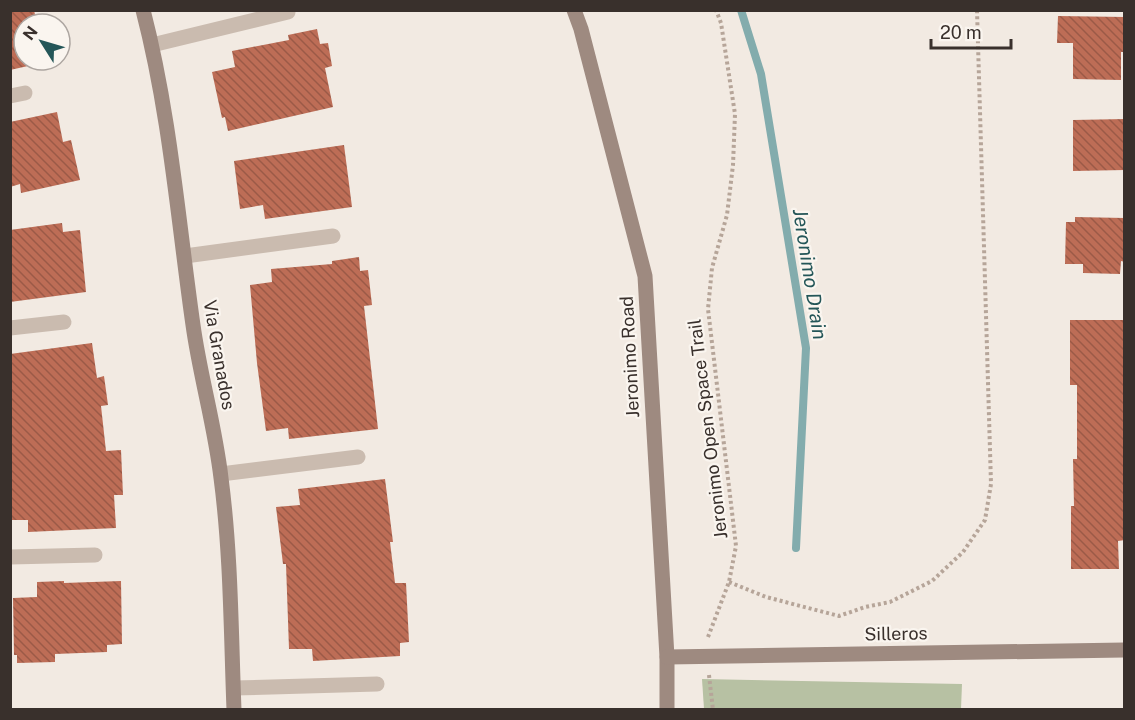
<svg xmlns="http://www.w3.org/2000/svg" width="1135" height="720" font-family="'Public Sans',sans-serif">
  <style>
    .green { fill: #b7c1a3 }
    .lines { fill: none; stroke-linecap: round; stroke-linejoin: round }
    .stream { stroke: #83acad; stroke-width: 8 }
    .building { fill: url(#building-back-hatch) }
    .path { stroke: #b6a599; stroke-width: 4; stroke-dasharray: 3 3; stroke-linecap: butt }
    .lane { stroke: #cabbaf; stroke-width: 15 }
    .secondary { stroke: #9e8a80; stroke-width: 15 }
    .labels { text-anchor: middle; stroke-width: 4.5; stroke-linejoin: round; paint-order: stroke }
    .street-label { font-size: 18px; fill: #39302c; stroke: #faf5ef }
    .water-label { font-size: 20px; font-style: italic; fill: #245658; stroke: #faf5ef }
  </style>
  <defs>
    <pattern id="building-back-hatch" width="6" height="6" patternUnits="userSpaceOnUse" patternTransform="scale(1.5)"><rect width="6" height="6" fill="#bd6d56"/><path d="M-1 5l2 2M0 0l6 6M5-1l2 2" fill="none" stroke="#9b5a47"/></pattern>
  </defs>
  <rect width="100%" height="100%" fill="#f2eae2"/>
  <path class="green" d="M702 679 962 684 961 709H704Z"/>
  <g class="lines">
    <path class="stream" d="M741 10 761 74 806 348 796 548"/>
  </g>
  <g class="building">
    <path d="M10 10H34L37 24H24V60H45L46 62 10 70Z"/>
    <path d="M1058 16 1125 17V52H1121V80L1073 79V43H1057Z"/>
    <path d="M317 29 320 44 328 43 332 66 325 68 333 107 228 131 225 117 222 118 212 72 235 67 232 51 289 40 288 35Z"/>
    <path d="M57 112 63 142 71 140 80 180 21 193 20 184 10 187V122Z"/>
    <path d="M1125 119V170L1073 171V120Z"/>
    <path d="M344 145 352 207 265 219 263 205 240 209 234 161Z"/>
    <path d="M1075 217 1125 218V262L1121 261 1120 274 1083 273V264H1065L1066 222H1075Z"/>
    <path d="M62 223 63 232 80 230 86 292 10 302V230Z"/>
    <path d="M359 257 360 271 368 270 372 305 364 306 378 429 289 439 288 428 266 431 257 363 250 285 272 282 271 269 332 264V261Z"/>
    <path d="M1070 320H1125V540L1118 541 1119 569H1071V506H1074L1073 459H1077V385H1070Z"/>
    <path d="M92 343 97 378 104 376 108 405 101 406 106 451 121 450 123 495H114L116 528 28 532V520H10V354Z"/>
    <path d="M385 479 393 542H390L395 583H406L409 642 400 643V656L313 661 312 649H289L286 564H283L276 507 300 505 298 489Z"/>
    <path d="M64 581V583L121 581 122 644 107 645V652L55 654V662L17 663V655H14L13 598 37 597V582Z"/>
  </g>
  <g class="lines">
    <g class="path">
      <path d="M729 582 766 597 839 616 865 607 890 602 932 581 963 552 985 520 991 484 977 10"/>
      <path d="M708 637 729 582 736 546 708 309 712 268 727 215 733 165 735 114 721 23 716 10"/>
      <path d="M709 675 713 710"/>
    </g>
    <g class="lane">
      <path d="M152 45 288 12"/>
      <path d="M10 96 25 93"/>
      <path d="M185 256 333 236"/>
      <path d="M10 328 64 322"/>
      <path d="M221 474 358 457"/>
      <path d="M10 557 95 555"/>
      <path d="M234 688 377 684"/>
    </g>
    <g class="secondary">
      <path d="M143 10C170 114 178 220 193 325 200 376 215 426 221 478 231 554 231 632 234 710"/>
      <path d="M574 10 581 29 645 276 667 657V710"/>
      <path d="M667 657 1124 650"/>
    </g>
  </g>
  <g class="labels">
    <g class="street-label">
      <text transform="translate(219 355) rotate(80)" y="6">Via Granados</text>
      <text transform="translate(630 357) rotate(-93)" y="6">Jeronimo Road</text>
      <text transform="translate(708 429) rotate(-97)" y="6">Jeronimo Open Space Trail</text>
      <text transform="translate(896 634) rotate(-1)" y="6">Silleros</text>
    </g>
    <g class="water-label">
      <text transform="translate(810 274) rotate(81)" y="7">Jeronimo Drain</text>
    </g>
  </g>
  <rect width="1135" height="720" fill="none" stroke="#39302c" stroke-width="24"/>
  <g transform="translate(42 42) rotate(307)"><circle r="28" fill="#faf5ef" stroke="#ada6a1" stroke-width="1.5"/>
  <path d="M0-4.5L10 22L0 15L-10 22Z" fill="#245658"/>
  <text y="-9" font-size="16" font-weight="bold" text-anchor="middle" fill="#39302c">N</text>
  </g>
  <path d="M931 39v9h80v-9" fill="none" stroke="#39302c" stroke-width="3"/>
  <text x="940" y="39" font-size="18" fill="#39302c" stroke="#faf5ef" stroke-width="4.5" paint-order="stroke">20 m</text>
</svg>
